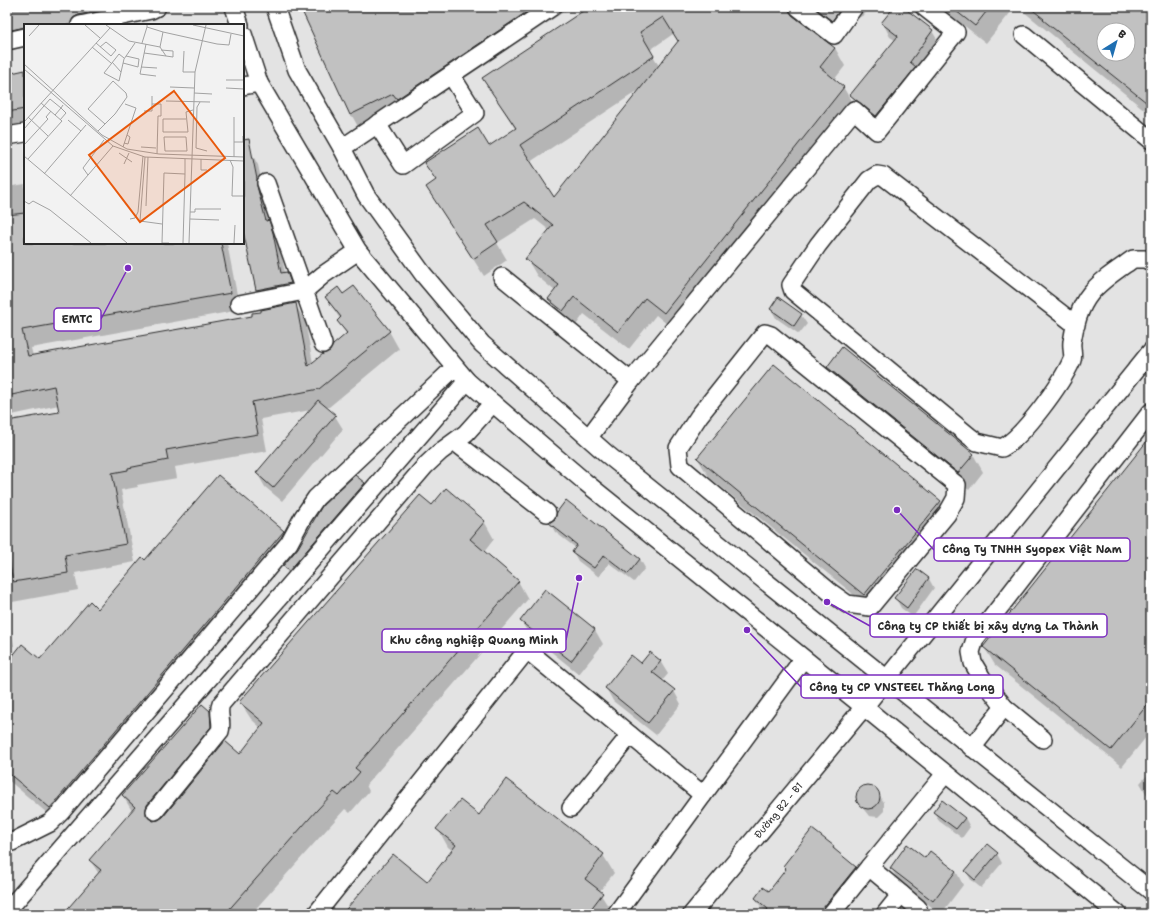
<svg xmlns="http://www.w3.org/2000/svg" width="1158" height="921" font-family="'Shantell Sans',sans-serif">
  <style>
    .built { fill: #e3e3e3; fill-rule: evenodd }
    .shadow { fill: #0003; fill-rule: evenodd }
    .building { fill: #c1c1c1; stroke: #2b2b2b; fill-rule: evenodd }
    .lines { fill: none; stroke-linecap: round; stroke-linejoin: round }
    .minor-casing { stroke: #2b2b2b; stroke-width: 20 }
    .minor { stroke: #fff; stroke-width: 17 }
    .labels { text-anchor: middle; stroke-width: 3; stroke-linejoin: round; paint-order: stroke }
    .street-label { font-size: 10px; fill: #2b2b2b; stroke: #fff }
    .inset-road { fill: none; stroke: #a2a2a2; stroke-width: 1 }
    .view { fill: #e8590c; fill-opacity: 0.15; stroke: #e8590c; stroke-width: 2 }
    .inset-edge { fill: none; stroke: #2b2b2b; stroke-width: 2 }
    .leader { fill: none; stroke: #7b2cbf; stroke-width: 1.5 }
    .callout-dot { fill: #7b2cbf; stroke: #fff; stroke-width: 1.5 }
    .callout { fill: #fff; stroke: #7b2cbf; stroke-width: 1.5 }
    .callout-label { font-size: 11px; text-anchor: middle; font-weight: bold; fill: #2b2b2b }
  </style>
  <rect width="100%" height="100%" fill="#f2f2f2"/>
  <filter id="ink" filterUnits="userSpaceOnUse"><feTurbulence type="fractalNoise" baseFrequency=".025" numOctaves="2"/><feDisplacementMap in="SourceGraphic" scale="8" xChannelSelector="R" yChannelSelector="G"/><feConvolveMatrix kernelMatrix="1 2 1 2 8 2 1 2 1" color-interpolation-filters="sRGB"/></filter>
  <g filter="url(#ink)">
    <path class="built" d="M7 7H1151V914H7ZM25 25H243V243H25ZM1104 30H1128V54H1104Z"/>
    <g class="shadow">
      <path d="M7 7H161L162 16 125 25H25V47L10 51 7 58Z"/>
      <path d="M312 7H571L408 116 404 112 361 132 351 114Z"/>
      <path d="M589 7H782L835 48 845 66 834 80 843 87 854 105 674 330 656 315 629 349 584 314 574 328 559 317 549 299 555 291 537 276 527 259 549 230 535 219 497 243 507 260 484 276 427 187 436 181 426 163 489 147 516 130 483 78ZM673 34 678 42 659 66 650 50ZM639 90 554 198 530 162Z"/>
      <path d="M811 7H870L864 15 856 19 845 34Z"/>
      <path d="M895 7H901L932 31 940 44 884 129 859 109 851 95 895 40 890 37 883 23Z"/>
      <path d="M941 7H1015L986 43Z"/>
      <path d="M1018 7H1151V115ZM1104 30H1128V54H1104Z"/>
      <path d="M25 71V126L7 129V75Z"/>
      <path d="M251 152 258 165 264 193 263 200 271 226 280 247 285 273 294 286 265 303 257 290 243 223V154Z"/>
      <path d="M25 184V243H227L240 310 31 348 33 356 253 317 295 304 305 321 313 363 331 352 347 335 338 321 340 319 326 297 343 295 389 331 399 349 329 407H325L335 416 343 429 282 501 265 487 257 473 311 410 261 419 267 451 175 467 177 478 137 485 138 487 121 490 135 562 75 573 78 590 7 603V423L61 413 59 405 7 416V187Z"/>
      <path d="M778 298 801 315 807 324 799 334 776 318 771 309Z"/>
      <path d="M828 367 973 454 983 472 969 490 838 385Z"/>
      <path d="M1151 438V731L1122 767 995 665 984 647Z"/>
      <path d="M698 459 940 501 951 519 875 612 709 477Z"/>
      <path d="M218 476 283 532 293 550 61 825 7 779V664L40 661 98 610 145 561Z"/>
      <path d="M355 477 364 484 369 492 289 575 284 566Z"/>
      <path d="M432 507 484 521 494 539 484 552 518 581 528 599 366 785 369 791 350 813 345 809 251 914H64L99 874 90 860 132 811 123 796 209 711 219 729 220 745 158 821 240 756 261 728 251 719 240 702Z"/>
      <path d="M550 523 640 559 645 568 634 582 609 563 599 577 578 561 573 552 576 548 555 532Z"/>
      <path d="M917 570 929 579 934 588 913 617 901 608 896 599Z"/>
      <path d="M545 591 595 630 603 644 579 674 529 634 521 621Z"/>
      <path d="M7 606 14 646 7 647Z"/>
      <path d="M660 661 668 674 662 681 674 691 681 704 656 735 613 701 606 688 641 665Z"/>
      <path d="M1151 771V802L1140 783Z"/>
      <path d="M864 786H872L884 802V811L878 817 869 816 857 801V792Z"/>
      <path d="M934 812 965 818 970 827 962 838 939 821Z"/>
      <path d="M479 817 603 855 614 873 599 892 612 912 610 914H346L427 884 453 851 448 847 438 829Z"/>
      <path d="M812 830 834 847 837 853 855 868 861 876 830 914H765L767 912 761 907 756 899 769 892 786 870 784 867Z"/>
      <path d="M997 854 1002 863 981 888 971 880 966 871Z"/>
      <path d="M891 868 956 871 963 885 941 914 899 882Z"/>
      <path d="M849 909 854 914H845Z"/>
    </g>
    <g class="building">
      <path d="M7 7H117L78 15 73 18 70 25H25V27L7 31Z"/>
      <path d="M310 7H534L397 99 393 94 350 115 302 11Z"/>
      <path d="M589 7H788L792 15 835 48 820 67 844 87 664 313 645 298 618 332 574 297 563 311 548 299 559 285 525 259 553 225 524 202 487 225 498 242 473 259 426 187 436 180 424 163 478 128 489 146 516 128 482 78ZM663 17 678 41 679 40 554 197 520 145 654 56 640 32Z"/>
      <path d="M814 7H842L832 21Z"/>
      <path d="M894 7H903L933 30 910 62 916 67 876 116 850 95 898 36 881 23Z"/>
      <path d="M951 7H990L975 26Z"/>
      <path d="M1029 7H1151V106L1043 20 1044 19ZM1104 30H1128V54H1104Z"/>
      <path d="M25 70V109L7 112V74Z"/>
      <path d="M249 139 257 179V186L266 221 269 220 273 233 281 273 287 272 291 283 256 290 243 231V140Z"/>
      <path d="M25 213V243H221L231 293 22 330 28 356 252 316V313L261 312V310L296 303 308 366 323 354 330 351 333 345 347 333 337 321 341 317 325 297 338 287 343 294 354 286 390 331 319 389 252 402 258 434 166 450 168 460 128 468V470L112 473 126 544 65 555 68 573 13 582 7 547V421L59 412 54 386 7 396V215Z"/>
      <path d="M778 297 802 314 794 326 770 309Z"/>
      <path d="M842 347 974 454 958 473 827 367Z"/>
      <path d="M774 364 941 501 864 595 697 458Z"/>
      <path d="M318 400 336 415 273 488 256 473Z"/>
      <path d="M1151 436V700L1111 750 983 647Z"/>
      <path d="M218 475 284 531 50 808 7 772V663L22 644 40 659 90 601 98 609 142 557 145 560Z"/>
      <path d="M355 475 365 483 289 571 283 566 298 548 322 506Z"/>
      <path d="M446 488 485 521 470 539 519 581 355 768 360 772 339 796 334 792 317 810 225 914H63L101 870 89 860 135 807 122 795 202 704 210 711 211 727 147 805 146 815 153 821 158 820 163 817 225 741 240 754 264 723 239 702 420 495 432 505Z"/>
      <path d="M566 500 640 559 628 574 604 555 594 568 572 552 577 545 549 523 555 519 557 512Z"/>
      <path d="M917 569 929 578 907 608 894 598Z"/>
      <path d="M545 589 595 629 571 661 520 621Z"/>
      <path d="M650 652 661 661 652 672 675 690 648 723 605 688 631 655 641 663Z"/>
      <path d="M506 779 604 854 585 879 603 893 587 914H342L393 854 427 882 456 845 436 829 460 800 479 815Z"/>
      <circle cx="868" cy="797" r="12"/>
      <path d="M942 800 965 818 956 829 933 812Z"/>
      <path d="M812 829 834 846 833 848 856 867 823 908 821 914H764L768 909 755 898 763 887 769 891 786 869 783 866Z"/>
      <path d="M907 844 925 858 930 851 956 871 933 901 890 868Z"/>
      <path d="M987 844 998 853 975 880 965 871Z"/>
    </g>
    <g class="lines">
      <defs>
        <g id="minor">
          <path d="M234 7 240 25"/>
          <path d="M275 7 297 70 342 148 366 195 423 274 482 344 608 455 1151 891"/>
          <path d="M798 7 834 35 854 7"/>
          <path d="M80 25 151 10 157 7"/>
          <path d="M243 34 259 83 358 251 467 381 585 482 864 707 1118 914"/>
          <path d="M1024 35 1151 140"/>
          <path d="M7 41 25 37"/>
          <path d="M243 86 259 83"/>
          <path d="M377 124 403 165 475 113 451 75"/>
          <path d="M7 136 25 133"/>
          <path d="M342 148 552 7"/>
          <path d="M266 183 323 344"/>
          <path d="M502 277 631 381"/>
          <path d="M239 304 304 291 323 275 358 251"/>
          <path d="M1076 325 883 176 877 175 869 180 818 245 791 285 793 291 969 436 977 442 1002 448C1023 437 1062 383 1072 360 1074 355 1071 348 1072 342 1074 327 1080 306 1090 294 1101 280 1119 269 1133 259H1145L1151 262"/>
          <path d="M765 333 771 335 957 485 956 498 947 514 870 607 847 604 830 592 680 466 678 448 699 416Z"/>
          <path d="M589 437 631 381 854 110 877 131 956 32 924 7"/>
          <path d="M455 442 547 513"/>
          <path d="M1043 739 1004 707 982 678 973 663 971 652 975 639 1151 412"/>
          <path d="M972 748 1004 707"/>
          <path d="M571 808 630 735"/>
          <path d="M155 811 220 731C223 722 217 713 221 704L425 466 440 452 466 433 493 403"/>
          <path d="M7 842H12L50 823 61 812 289 543 303 517 316 498 454 368"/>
          <path d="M918 908 869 867 945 774"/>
          <path d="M10 914 7 911 467 381"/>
          <path d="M316 914 527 650 703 795 803 659"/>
          <path d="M616 914 703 795"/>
          <path d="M692 914 864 707 1151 351"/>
          <path d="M831 914 869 867"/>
          <path d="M885 914 901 894"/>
        </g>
      </defs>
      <use href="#minor" class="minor-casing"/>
      <use href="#minor" class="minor"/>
    </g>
  </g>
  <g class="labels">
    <g class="street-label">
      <text transform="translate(778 810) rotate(-50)" y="4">Đường B2 - B1</text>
    </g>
  </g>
  <g transform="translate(24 24)">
    <rect width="220" height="220" fill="#f2f2f2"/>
    <path class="inset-road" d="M61 1 76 14M82 1 105 17 136 23 142 32 120 29M123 1V3L139 8 193 20 205 21 207 10M169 1 220 12M5 12 15 1M72 19 87 32 92 26 82 18 76 23M118 19 123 3M122 20 116 50 132 52M68 23 87 39M136 23 139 8M137 26 149 27V33L142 32M160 27 159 48H171M100 34 95 30 80 49 95 57 100 35 111 19M88 38 97 48M99 39 114 43 115 35 102 32M0 40 78 111 103 125 135 130 220 133M117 43 133 44M0 45 89 122 121 133 220 137M202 56H220M146 63 170 64M202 64 220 65M170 69 188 70M142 77 186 78M176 78 173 83 172 124 183 127M128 80H137V92H134L133 130M120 87H128V72M4 93 24 112M210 93V133M162 95H139V108H164L162 88 169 86M36 96 42 89 37 84 39 81M44 96 57 107M0 98 86 4M0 105 26 75 37 84 31 91M74 107 91 90 103 73 102 69 89 57 64 85 81 100M140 113H162L163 127H141ZM210 118H219V112M100 119 104 120 106 113 103 111M0 121 24 95 22 93 27 87M99 123 112 84 101 80M117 123 132 124M95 129 108 138M0 132 103 219M121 133 116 197 138 200M4 135 38 97 17 79M177 135V146H183M206 136 209 143 208 172H220M100 140 105 129M20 150 62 101M64 151 59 144 80 116M46 172 89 122M0 177 5 180 9 177 26 186 67 219M122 182 124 133M166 188H171V185H197M106 195 111 194 114 188 119 132M166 195 195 196M145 219H138L140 149 161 150V135M159 219 161 150M165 219 171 48 182 1M210 219 211 201"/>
    <path class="view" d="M150 67 201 134 116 198 65 131Z"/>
    <rect width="220" height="220" class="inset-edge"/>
  </g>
  <path class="leader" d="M128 268L101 319M897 510L934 550M827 602L870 626M579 578L566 640M747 630L801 687"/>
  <g class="callout-dot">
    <circle cx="128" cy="268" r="4"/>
    <circle cx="897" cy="510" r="4"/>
    <circle cx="827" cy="602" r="4"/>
    <circle cx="579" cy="578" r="4"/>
    <circle cx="747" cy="630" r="4"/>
  </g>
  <g class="callout">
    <rect x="54" y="308" width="47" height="23" rx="4"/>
    <rect x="934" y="538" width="196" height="23" rx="4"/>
    <rect x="870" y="614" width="237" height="23" rx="4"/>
    <rect x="382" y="629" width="184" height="23" rx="4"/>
    <rect x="801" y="675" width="202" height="23" rx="4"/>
  </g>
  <g class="callout-label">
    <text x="77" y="323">EMTC</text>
    <text x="1032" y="553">Công Ty TNHH Syopex Việt Nam</text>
    <text x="988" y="630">Công ty CP thiết bị xây dựng La Thành</text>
    <text x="474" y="644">Khu công nghiệp Quang Minh</text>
    <text x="902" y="691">Công ty CP VNSTEEL Thăng Long</text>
  </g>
  <rect width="1158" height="921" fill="none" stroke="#fff" stroke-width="24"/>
  <rect x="12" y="12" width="1134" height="897" fill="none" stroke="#2b2b2b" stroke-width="1.5" filter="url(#ink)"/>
  <g transform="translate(1116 42) rotate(37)"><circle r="19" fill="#ffffff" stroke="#aaaaaa"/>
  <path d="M0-3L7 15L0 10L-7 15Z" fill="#1f6fb2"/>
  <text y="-6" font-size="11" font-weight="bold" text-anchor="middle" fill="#2b2b2b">B</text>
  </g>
</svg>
